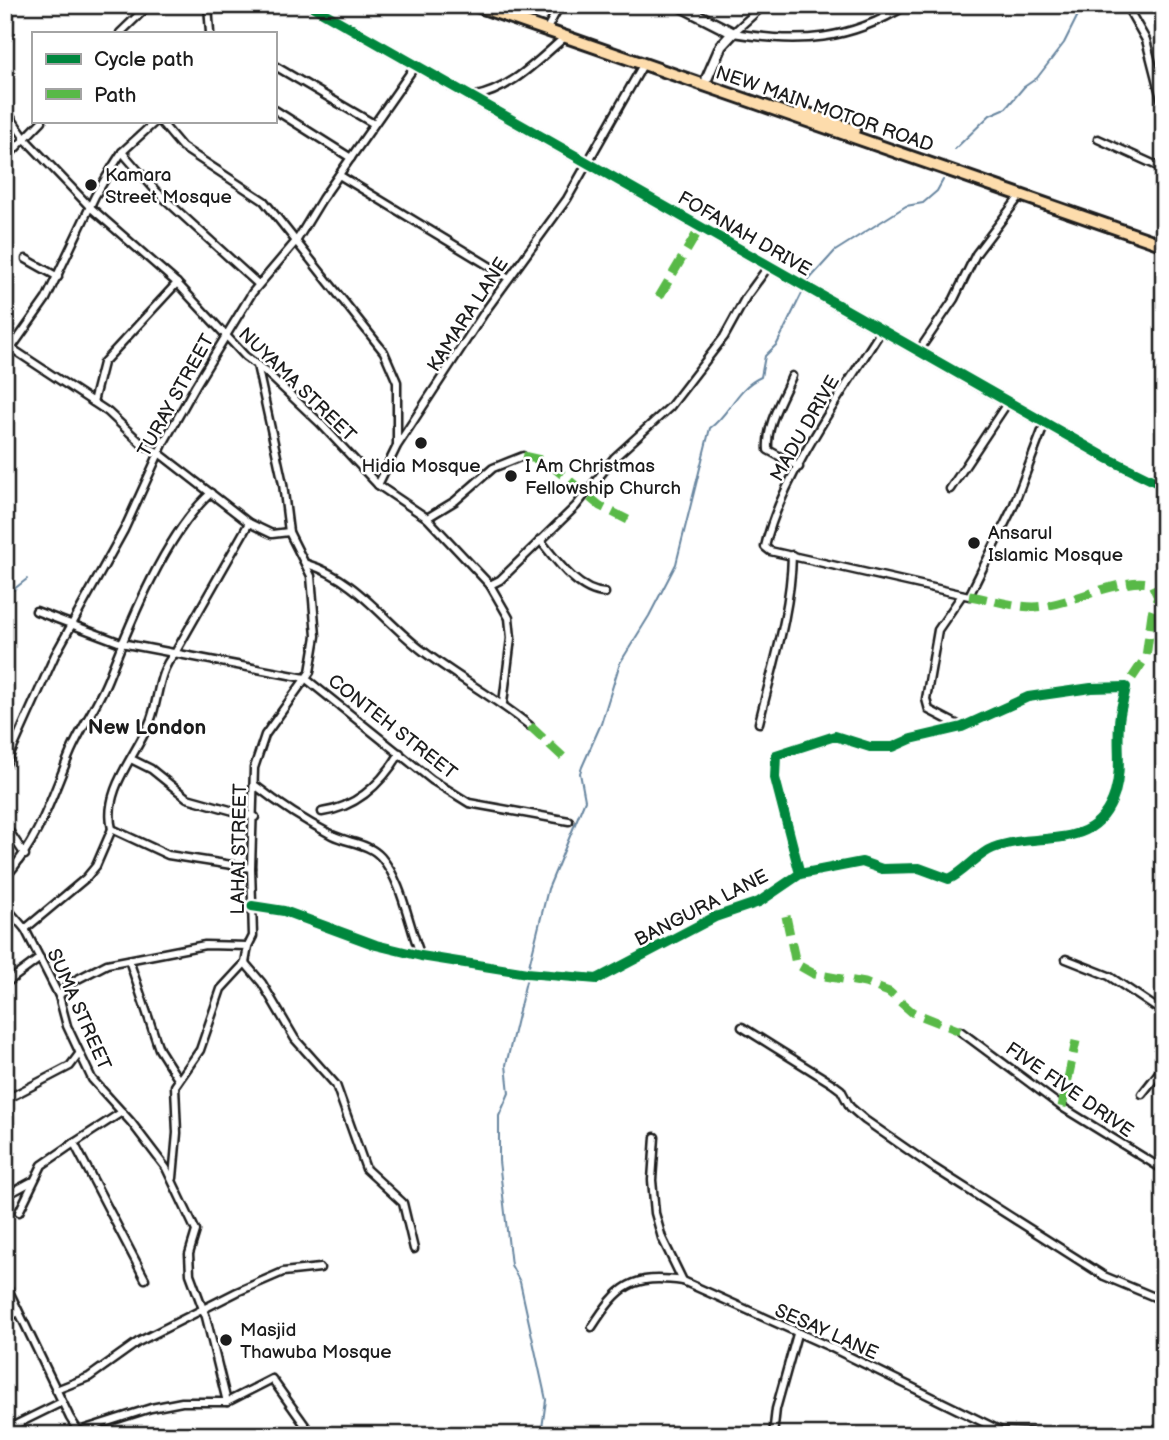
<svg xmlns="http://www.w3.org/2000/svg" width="1169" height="1440" font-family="'Balsamiq Sans',sans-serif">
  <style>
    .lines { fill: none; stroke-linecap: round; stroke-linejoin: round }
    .stream { stroke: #6886a0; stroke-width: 2 }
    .street-casing { stroke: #1c1c1c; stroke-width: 11 }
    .secondary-casing { stroke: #1c1c1c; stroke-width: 14 }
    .highway-casing { stroke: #1c1c1c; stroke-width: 16 }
    .street { stroke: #fff; stroke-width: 6 }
    .secondary { stroke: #fff; stroke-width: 9 }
    .highway { stroke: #fddcac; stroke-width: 10 }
    .quiet { stroke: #58b947; stroke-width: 9; stroke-dasharray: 18 9; stroke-linecap: butt }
    .cycleway-casing { stroke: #fff; stroke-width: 15 }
    .cycleway { stroke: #00873e; stroke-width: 10 }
    .poi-dot { fill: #1c1c1c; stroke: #fff; stroke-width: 2.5 }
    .labels { text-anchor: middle; stroke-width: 5; stroke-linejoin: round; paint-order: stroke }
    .street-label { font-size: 19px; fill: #1c1c1c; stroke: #fff }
    .poi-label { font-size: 19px; fill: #1c1c1c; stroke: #fff; text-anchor: start }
    .neighbourhood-label { font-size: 21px; font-weight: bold; fill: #1c1c1c; stroke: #fff }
  </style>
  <rect width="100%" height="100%" fill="#fff"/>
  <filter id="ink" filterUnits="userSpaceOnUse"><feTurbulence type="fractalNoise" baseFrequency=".0143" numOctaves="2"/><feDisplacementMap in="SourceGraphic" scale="14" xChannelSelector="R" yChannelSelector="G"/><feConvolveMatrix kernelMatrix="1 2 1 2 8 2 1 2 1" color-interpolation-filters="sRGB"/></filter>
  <g filter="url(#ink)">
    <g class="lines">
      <g class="stream">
        <path d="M955 149 990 115 1006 108 1024 87 1037 78 1064 43 1083 5"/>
        <path d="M807 282 835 251 906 206 923 203 937 191 943 180"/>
        <path d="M5 604 9 593 27 579"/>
        <path d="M528 970 548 889 585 800 580 773 582 767 601 724 620 663 649 616 676 564 710 428C730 414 736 388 761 377L765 356 777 344 803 291"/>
        <path d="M527 977 506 1065 509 1093 499 1116V1161L511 1265 520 1282 546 1400 541 1435"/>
      </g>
      <defs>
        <g id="street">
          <path d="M208 5 210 33"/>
          <path d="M1126 5 1146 40 1164 110"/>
          <path d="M549 25 560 5"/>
          <path d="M120 33 149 5"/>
          <path d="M733 33C799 44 849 41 907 5"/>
          <path d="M733 33 764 5"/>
          <path d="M275 66 374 124"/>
          <path d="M472 97C511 90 537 61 565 37"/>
          <path d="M5 109 26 140 90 207 177 283 245 356 266 372 320 423 378 485 427 518 490 585 509 618 511 638 503 703"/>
          <path d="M275 110 351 158"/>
          <path d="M160 121 182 147 264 201 384 352 397 382V445"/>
          <path d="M1098 139 1164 169"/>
          <path d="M122 152 156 191 258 284"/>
          <path d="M5 159 42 121"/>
          <path d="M339 175 509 278"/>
          <path d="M26 259 58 277"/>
          <path d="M881 331C844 390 780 479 765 547L770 551 969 596 1013 507 1045 423"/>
          <path d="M5 344 108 412 142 444 159 453 249 523 272 534 289 532"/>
          <path d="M918 352 954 299 976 254 1020 196"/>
          <path d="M5 357 46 299 95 196 113 166 122 152 156 121"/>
          <path d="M792 376C782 399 766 424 768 450L799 467"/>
          <path d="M93 402 103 363 177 283"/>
          <path d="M378 485 397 446 486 310 567 199 644 63"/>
          <path d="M950 489 1008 402"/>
          <path d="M427 518 455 501 493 468 523 456"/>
          <path d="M540 540C556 560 578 592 605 593"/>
          <path d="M307 564C357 579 383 621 423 651 458 678 496 698 530 726"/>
          <path d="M490 585 500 580 576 506 614 458 670 407 724 337 746 297 768 267"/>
          <path d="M962 595 938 630 926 699 929 710 962 727"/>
          <path d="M36 611 121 643 305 678 432 780 469 803 569 821"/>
          <path d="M759 723C772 668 791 612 792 555"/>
          <path d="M131 759 151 769 187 798 255 817"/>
          <path d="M5 766 55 655 124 530 164 442 196 385 252 293 297 240 322 199 415 66"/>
          <path d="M256 786C280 805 305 821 332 835 348 843 369 843 381 857 403 883 408 924 421 956"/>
          <path d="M322 812C358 807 382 783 400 753"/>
          <path d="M5 825 25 855"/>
          <path d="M112 829C102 789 138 754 151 719 159 697 158 671 175 653L249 523"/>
          <path d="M112 829 168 855 251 868"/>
          <path d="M5 878C40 838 51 798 71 751 82 726 98 704 108 679 130 623 166 533 211 493"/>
          <path d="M5 906 25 929 59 996 67 1026 92 1079 131 1122 166 1168 196 1231 189 1254 190 1274 206 1317 227 1402"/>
          <path d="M252 906 284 911 376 945 421 956 527 973 597 979 715 917 759 902 800 874 862 862 882 869 919 868 949 879C965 872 977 854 993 848 1040 830 1096 854 1115 793 1122 769 1117 748 1119 724 1119 712 1124 699 1126 687L1091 688 1028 697 962 727 911 739 893 747H870L835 736 776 755 775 778 800 874"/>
          <path d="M25 929 86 878 96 866 112 829"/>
          <path d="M1066 959 1109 976 1164 1013"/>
          <path d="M129 960 159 1049 178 1079"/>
          <path d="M245 963 262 983 295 1039 336 1085 366 1169 403 1203 414 1249"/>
          <path d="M5 984 40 958"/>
          <path d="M59 996 70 983 107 964 205 945 248 946 253 936 251 868 254 768 265 735 310 672 316 636 311 576 289 532 283 484 257 365"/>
          <path d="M742 1027 833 1084 841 1090 850 1107 865 1120 931 1166 1104 1276 1164 1301"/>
          <path d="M960 1031 1062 1107 1164 1170"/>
          <path d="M1142 1094 1164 1066"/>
          <path d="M5 1100 70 1066 79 1054"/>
          <path d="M122 1112 74 1143 145 1279"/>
          <path d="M655 1137 652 1180 655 1213 662 1238 683 1281 830 1347 1001 1431 1102 1435"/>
          <path d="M173 1178 177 1133 175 1086 200 1050 221 989 245 963 248 946"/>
          <path d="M5 1196 31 1182"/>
          <path d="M19 1212 42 1165 74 1143"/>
          <path d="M5 1283 70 1418 81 1435"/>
          <path d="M5 1319 18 1312"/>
          <path d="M592 1327C619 1285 632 1274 683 1281"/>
          <path d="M56 1390 89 1377 138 1342 237 1292 283 1272 320 1268"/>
          <path d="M5 1430 62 1402"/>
          <path d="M79 1431 151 1408 182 1402H227L272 1379 312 1435"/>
          <path d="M773 1435 776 1409 797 1334"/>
        </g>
        <g id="secondary">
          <path d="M310 5 1107 458 1164 486"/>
          <path d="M678 5 733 33 721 46 707 78"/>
        </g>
        <g id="highway">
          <path d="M474 5 1164 245"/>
          <path d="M800 111 854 130"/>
        </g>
      </defs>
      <use href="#street" class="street-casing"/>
      <use href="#secondary" class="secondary-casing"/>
      <use href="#highway" class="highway-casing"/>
      <use href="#street" class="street"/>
      <use href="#secondary" class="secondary"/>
      <use href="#highway" class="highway"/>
      <g class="quiet">
        <path d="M659 297 700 228"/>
        <path d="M523 456 546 461 600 506 628 520"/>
        <path d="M969 596C990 599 1014 607 1034 607 1069 606 1123 575 1152 584L1158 597 1152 613 1146 657 1126 687"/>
        <path d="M530 726 564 758"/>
        <path d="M786 916 796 964 814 974 865 983 889 992 912 1012 960 1031"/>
        <path d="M1062 1107 1076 1041"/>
      </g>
      <defs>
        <g id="cycleway">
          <path d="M310 5 1107 458 1164 486"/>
          <path d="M252 906 284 911 376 945 421 956 527 973 597 979 715 917 759 902 800 874 862 862 882 869 919 868 949 879C965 872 977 854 993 848 1040 830 1096 854 1115 793 1122 769 1117 748 1119 724 1119 712 1124 699 1126 687L1091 688 1028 697 962 727 911 739 893 747H870L835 736 776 755 775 778 800 874"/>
        </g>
      </defs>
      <use href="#cycleway" class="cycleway-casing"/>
      <use href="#cycleway" class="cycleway"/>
    </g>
  </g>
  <g class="poi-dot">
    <circle cx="91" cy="185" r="7"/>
    <circle cx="421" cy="443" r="7"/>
    <circle cx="511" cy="476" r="7"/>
    <circle cx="974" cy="543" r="7"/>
    <circle cx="226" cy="1340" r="7"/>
  </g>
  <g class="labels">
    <g class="street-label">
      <text transform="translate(825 108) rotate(19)" y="7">NEW MAIN MOTOR ROAD</text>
      <text transform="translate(745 233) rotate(30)" y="7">FOFANAH DRIVE</text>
      <text transform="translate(467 314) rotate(-57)" y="7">KAMARA LANE</text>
      <text transform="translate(298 384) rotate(44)" y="7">NUYAMA STREET</text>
      <text transform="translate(175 395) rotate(-61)" y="7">TURAY STREET</text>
      <text transform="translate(804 428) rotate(-60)" y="7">MADU DRIVE</text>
      <text transform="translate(393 726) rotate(38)" y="7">CONTEH STREET</text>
      <text transform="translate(238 849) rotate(-89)" y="7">LAHAI STREET</text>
      <text transform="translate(701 907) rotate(-27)" y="7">BANGURA LANE</text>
      <text transform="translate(80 1009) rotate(66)" y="7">SUMA STREET</text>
      <text transform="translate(1070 1089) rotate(35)" y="7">FIVE FIVE DRIVE</text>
      <text transform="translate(827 1331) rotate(24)" y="7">SESAY LANE</text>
    </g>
    <g class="poi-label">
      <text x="105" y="181">Kamara<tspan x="105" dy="22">Street Mosque</tspan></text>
      <text x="421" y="472" text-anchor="middle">Hidia Mosque</text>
      <text x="525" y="472">I Am Christmas<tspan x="525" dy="22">Fellowship Church</tspan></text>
      <text x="988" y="539">Ansarul<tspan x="988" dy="22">Islamic Mosque</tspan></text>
      <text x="240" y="1336">Masjid<tspan x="240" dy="22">Thawuba Mosque</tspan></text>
    </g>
    <g class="neighbourhood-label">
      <text x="147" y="734">New London</text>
    </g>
  </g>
  <rect width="1169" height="1440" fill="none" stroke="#fff" stroke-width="28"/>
  <rect x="14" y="14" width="1141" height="1412" fill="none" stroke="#1c1c1c" stroke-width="2.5" filter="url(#ink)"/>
  <rect x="32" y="32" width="245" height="91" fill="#ffffff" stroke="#a4a4a4" stroke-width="2"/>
  <rect x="46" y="54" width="35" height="10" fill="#00873e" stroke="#a4a4a4" stroke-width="2"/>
  <text x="94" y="66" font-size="21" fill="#1c1c1c">Cycle path</text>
  <rect x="46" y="89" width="35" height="10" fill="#58b947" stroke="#a4a4a4" stroke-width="2"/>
  <text x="94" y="102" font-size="21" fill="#1c1c1c">Path</text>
</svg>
